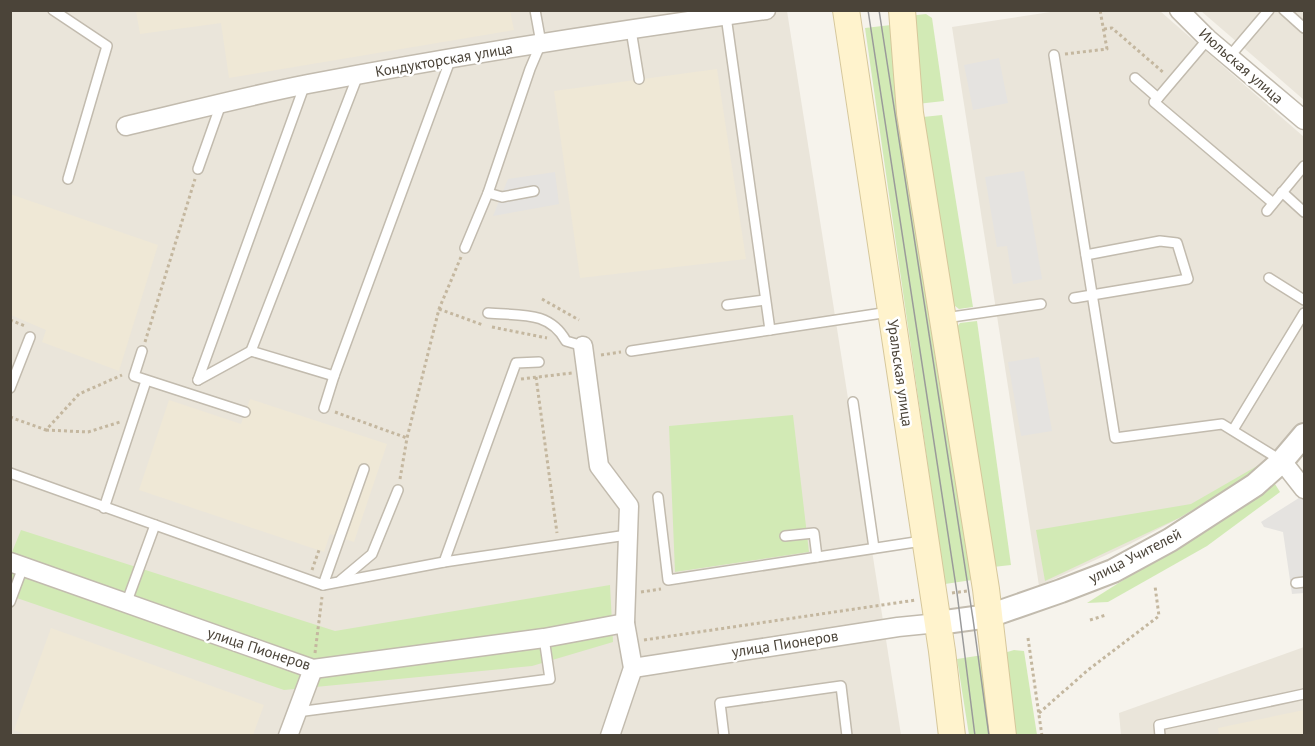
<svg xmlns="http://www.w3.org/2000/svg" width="1315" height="746" font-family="'PT Sans',sans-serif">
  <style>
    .residential { fill: #eae5da }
    .education { fill: #efe8d6 }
    .green { fill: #d2eab5 }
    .parking { fill: #e5e3e0 }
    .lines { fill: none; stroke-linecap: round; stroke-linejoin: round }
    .service-casing { stroke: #c2bbae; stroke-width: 12 }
    .minor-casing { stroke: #c2bbae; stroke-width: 21 }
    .tertiary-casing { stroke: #c2bbae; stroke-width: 26 }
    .secondary-casing { stroke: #d6c79b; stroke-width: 28 }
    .path { stroke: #c4b79f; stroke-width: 3; stroke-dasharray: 3 3; stroke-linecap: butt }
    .service { stroke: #fff; stroke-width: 9 }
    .minor { stroke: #fff; stroke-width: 18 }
    .tertiary { stroke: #fff; stroke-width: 22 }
    .secondary { stroke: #fff3cd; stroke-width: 26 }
    .tram { stroke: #9a9a9a; stroke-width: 1.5 }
    .labels { text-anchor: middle; stroke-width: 5; stroke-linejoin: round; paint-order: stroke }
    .street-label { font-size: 15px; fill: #4b4439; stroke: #fff }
  </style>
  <rect width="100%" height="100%" fill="#f6f3ec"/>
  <g class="residential">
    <path d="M10 11H787L901 735H11Z"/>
    <path d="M1057 11H1160L1304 137V422L1286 445 1220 497 1130 544 1039 586 952 27Z"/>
    <path d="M1201 11H1304V100Z"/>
    <path d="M1304 647V735H1121L1119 713Z"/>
  </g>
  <g class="education">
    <path d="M136 11H510L514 30 229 78 221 23 140 34Z"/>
    <path d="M717 69 746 259 580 278 554 91Z"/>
    <path d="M10 194 158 245 119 371 42 342 46 330 11 315Z"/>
    <path d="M250 399 387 444 354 542 330 534 324 552 139 490 169 400 241 424Z"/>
    <path d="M51 628 264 705 253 735 29 736 14 730Z"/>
    <path d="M1304 710V735H1219L1218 728Z"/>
  </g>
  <g class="green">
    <path d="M926 14 932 18 944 101 917 104 908 16Z"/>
    <path d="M891 25 972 580 945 584 865 28Z"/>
    <path d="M942 115 973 307 959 309 947 300 923 117Z"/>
    <path d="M977 321 1011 565 993 567 954 331 960 323Z"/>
    <path d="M793 415 809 552 675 572 669 426Z"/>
    <path d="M1264 462 1262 469 1179 518 1045 581 1036 530 1191 504Z"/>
    <path d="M1275 484 1280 492 1207 546 1108 602 1087 603Z"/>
    <path d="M21 530 335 631 610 585 613 642 532 666 284 690 11 596 10 557Z"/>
    <path d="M1014 650 1024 651 1037 735H1011L1004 653Z"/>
    <path d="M983 655 996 735H969L957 659Z"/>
  </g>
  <g class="parking">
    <path d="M999 58 1008 103 973 110 964 65Z"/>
    <path d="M1024 171 1042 279 1013 284 1007 246 997 247 985 177Z"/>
    <path d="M555 172 559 204 493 216 508 179Z"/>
    <path d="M1039 357 1052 431 1021 436 1008 362Z"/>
    <path d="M1302 496 1304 499V593L1292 594 1283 532 1264 527 1261 522Z"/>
  </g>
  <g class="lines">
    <defs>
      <g id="service">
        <path d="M53 10 107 46 68 179"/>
        <path d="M1284 10 1304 28"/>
        <path d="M726 16 770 330"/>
        <path d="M631 30 639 79"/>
        <path d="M1054 55 1115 438 1222 424 1282 461"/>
        <path d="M1229 57 1269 10"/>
        <path d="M1135 78 1158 98 1208 39"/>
        <path d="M1158 98 1154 102 1273 203"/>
        <path d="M198 169 221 104"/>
        <path d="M1282 192 1304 212"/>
        <path d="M488 193 502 197 534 191"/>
        <path d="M1267 211 1304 166"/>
        <path d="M465 248 488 193 530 69 541 43 535 10"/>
        <path d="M1269 278 1304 300"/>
        <path d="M1074 298 1188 279 1177 243 1160 241 1086 255"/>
        <path d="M727 305 765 300"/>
        <path d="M488 313C519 316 549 310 566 341L583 346"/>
        <path d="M945 318 1041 304"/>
        <path d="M142 351 134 376 245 412"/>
        <path d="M631 351 889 312"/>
        <path d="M334 376 251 351 358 75"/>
        <path d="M198 380 305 84"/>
        <path d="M198 380 251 351"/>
        <path d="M10 388 30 337"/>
        <path d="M853 402 874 548"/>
        <path d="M324 408 334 376 451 58"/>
        <path d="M1233 430 1304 313"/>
        <path d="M10 473 323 585 364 469"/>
        <path d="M658 497 668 580 922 541"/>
        <path d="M104 508 146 381"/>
        <path d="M785 536 814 533 817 557"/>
        <path d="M444 562 516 363 539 362"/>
        <path d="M341 580 372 554 398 490"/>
        <path d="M1296 583 1304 582"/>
        <path d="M323 585 444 562 627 535"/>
        <path d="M10 602 23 567"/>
        <path d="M126 604 155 525"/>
        <path d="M297 712 550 679 544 638"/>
        <path d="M724 736 720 703 841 686 847 736"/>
        <path d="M1160 736 1159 725 1304 694"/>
      </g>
      <g id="minor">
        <path d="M1179 10 1208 39 1304 120"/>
        <path d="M126 126C186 112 247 96 308 84 460 55 613 31 766 10"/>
        <path d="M583 346 599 466 629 506 625 623 633 668 610 736"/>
        <path d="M1282 461 1304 489"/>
        <path d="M10 562 313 669 544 638 625 623"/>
        <path d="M633 668 898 627 938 623"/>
        <path d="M288 736 313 669"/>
      </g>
      <path id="tertiary" d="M938 623 989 616 1061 591 1113 571 1170 540 1255 485 1282 461 1304 435"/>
      <g id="secondary">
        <path d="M846 10 942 651 952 736"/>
        <path d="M902 10 910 113 986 589 1003 736"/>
      </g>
    </defs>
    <use href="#service" class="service-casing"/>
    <use href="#minor" class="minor-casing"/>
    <use href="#tertiary" class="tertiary-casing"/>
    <use href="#secondary" class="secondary-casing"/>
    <g class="path">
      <path d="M1104 29 1112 28 1164 73"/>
      <path d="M1065 54 1107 49 1100 10"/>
      <path d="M542 299 579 320"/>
      <path d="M439 309 483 325"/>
      <path d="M10 320 25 326"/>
      <path d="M492 327 547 338"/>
      <path d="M145 342 195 179"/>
      <path d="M601 355 621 352"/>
      <path d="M536 377 557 533"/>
      <path d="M521 379 572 373"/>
      <path d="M335 412 407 438"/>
      <path d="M10 417 46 430 79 394 122 375"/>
      <path d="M46 430 88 432 120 422"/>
      <path d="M400 479 407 438 439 309 461 257"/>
      <path d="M312 570 319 550"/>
      <path d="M641 592 661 589"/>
      <path d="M952 593 967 591"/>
      <path d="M1090 620 1106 615"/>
      <path d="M1028 638 1042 736"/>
      <path d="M644 640 916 600"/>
      <path d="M315 653 322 597"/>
      <path d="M1039 713 1088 670 1159 616 1155 586"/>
    </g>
    <use href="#service" class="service"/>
    <use href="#minor" class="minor"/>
    <use href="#tertiary" class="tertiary"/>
    <use href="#secondary" class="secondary"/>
    <g class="tram">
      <path d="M868 10 957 593 975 736"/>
      <path d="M879 10 973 619 989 736"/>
    </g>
  </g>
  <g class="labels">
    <g class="street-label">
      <text transform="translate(444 60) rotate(-10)" y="5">Кондукторская улица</text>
      <text transform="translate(1241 66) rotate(41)" y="5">Июльская улица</text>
      <text transform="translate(900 373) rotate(82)" y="5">Уральская улица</text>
      <text transform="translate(1135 556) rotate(-27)" y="5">улица Учителей</text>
      <text transform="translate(785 644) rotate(-9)" y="5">улица Пионеров</text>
      <text transform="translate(259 649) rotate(18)" y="5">улица Пионеров</text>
    </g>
  </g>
  <rect width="1315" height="746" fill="none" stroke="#4b4439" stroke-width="24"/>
</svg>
